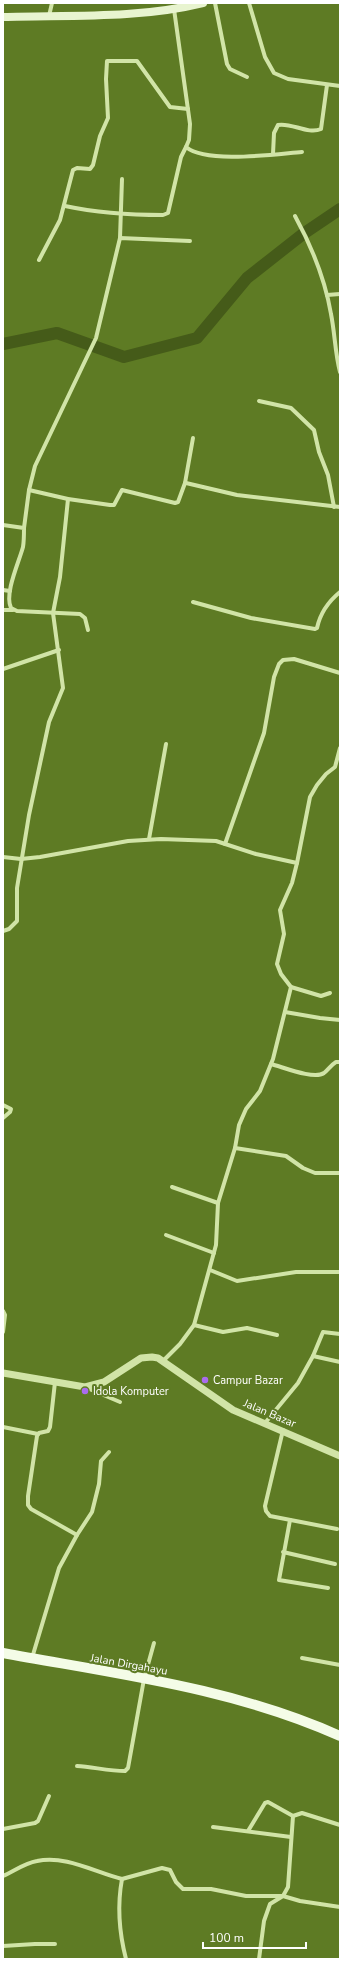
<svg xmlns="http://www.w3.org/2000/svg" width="343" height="1962" font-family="'Nunito Sans',sans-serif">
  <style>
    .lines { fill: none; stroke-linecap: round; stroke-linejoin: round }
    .river { stroke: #455b19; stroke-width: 12 }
    .minor { stroke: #d1e4a7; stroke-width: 4 }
    .tertiary { stroke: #d1e4a7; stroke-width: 7 }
    .secondary { stroke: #e8f4d0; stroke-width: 8 }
    .primary { stroke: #f4fce7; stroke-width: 10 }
    .poi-dot { fill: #aa6bef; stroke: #5e7b24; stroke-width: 1.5 }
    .labels { text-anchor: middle; stroke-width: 4; stroke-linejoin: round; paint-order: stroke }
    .poi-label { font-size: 11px; fill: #fff; stroke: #5e7b24; text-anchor: start }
    .street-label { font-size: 11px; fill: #fff; stroke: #5e7b24 }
  </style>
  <rect width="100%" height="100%" fill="#5e7b24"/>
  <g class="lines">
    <path class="river" d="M3 344 57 333 124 357 197 338 247 278 303 234 340 209"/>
    <g class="minor">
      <path d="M215 3 227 64 230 69 247 77"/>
      <path d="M249 3 265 57 274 73 288 79 340 86"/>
      <path d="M174 9 190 124 189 140 186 147C206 164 276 154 302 152"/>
      <path d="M49 16 52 3"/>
      <path d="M273 154 274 133 278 125C291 122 308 135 321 129L327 85"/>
      <path d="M65 206C98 213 130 215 163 215L168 213 181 157 186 147"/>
      <path d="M295 216C312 247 325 279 331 314 335 334 335 353 340 372"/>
      <path d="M120 238 122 179"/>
      <path d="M39 260 60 220 73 170 77 168 90 169 93 165 100 136 108 118 106 79 107 61H137L170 107 188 109"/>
      <path d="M327 295 340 294"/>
      <path d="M259 401 291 408 314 430 319 452 328 475 334 507"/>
      <path d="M185 483 193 438"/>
      <path d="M29 490 68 499 110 505H114L122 490 175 503 178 502 185 483H186L237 495 340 507"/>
      <path d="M3 525 24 528C24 534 24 541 23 547 19 562 4 594 11 608L17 611 80 614 85 618 88 630"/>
      <path d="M24 528 29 490 35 466 96 338 120 238 190 241"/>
      <path d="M3 590 10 591"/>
      <path d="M193 602 251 618 315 629 317 628C320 614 329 601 340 592"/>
      <path d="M3 610H13"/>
      <path d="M3 669 59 650"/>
      <path d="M149 839 166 744"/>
      <path d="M225 844 264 733 274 677 279 664 283 660 294 659 340 673"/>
      <path d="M3 857 21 859 40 857 128 841 161 839 216 841 256 854 297 863 292 883 280 910 284 934 277 964 281 974 291 987 273 1059 260 1091 246 1109 239 1125 235 1148 218 1203 216 1245 194 1325 180 1344 163 1361"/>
      <path d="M297 863 310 797 317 785 326 774 335 767 340 748"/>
      <path d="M3 931 9 929 17 921V888L29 815 49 722 63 688 53 613 60 577 68 499"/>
      <path d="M291 987 321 996 330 993"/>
      <path d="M285 1012 320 1018 340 1020"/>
      <path d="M271 1064C283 1067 314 1080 324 1073 328 1070 331 1065 336 1062H340"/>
      <path d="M3 1105 11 1109 10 1112 3 1118"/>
      <path d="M235 1148 286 1156 303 1168 315 1173H340"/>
      <path d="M172 1187 218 1203"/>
      <path d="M166 1235 214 1253"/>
      <path d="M210 1270 237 1281 296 1272H340"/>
      <path d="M3 1311 5 1315 3 1332"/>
      <path d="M194 1325 223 1332 247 1328 277 1335"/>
      <path d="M313 1356 340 1362"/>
      <path d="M55 1382 50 1427 48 1431 39 1433 37 1436 28 1496V1505L31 1509 77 1535"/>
      <path d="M87 1388 120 1402"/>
      <path d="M265 1423 298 1383 313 1356 323 1332 340 1334"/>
      <path d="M3 1427 38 1434"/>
      <path d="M283 1430 265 1506 266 1511 270 1516 337 1529"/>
      <path d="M290 1520 279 1580 328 1588"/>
      <path d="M283 1552 335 1564"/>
      <path d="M32 1658 59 1568 77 1535 92 1512 99 1484 101 1461 109 1452"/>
      <path d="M302 1658 340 1665"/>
      <path d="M77 1766C93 1767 109 1771 125 1771L128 1768 144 1679 154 1643"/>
      <path d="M213 1827 291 1837"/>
      <path d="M3 1829 35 1823 38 1821 49 1796"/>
      <path d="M248 1831 265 1803 268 1802 293 1816"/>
      <path d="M3 1876C14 1871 25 1863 37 1861 66 1855 94 1872 122 1879 117 1906 119 1932 126 1959"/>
      <path d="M122 1879 162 1868 170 1870 176 1882 183 1889H211L246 1896H283L288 1887 293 1816 302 1813 340 1825"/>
      <path d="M3 1946 35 1944H55"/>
      <path d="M259 1959 264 1921 270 1904 283 1896 300 1901 340 1907"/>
    </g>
    <path class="tertiary" d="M3 1373 85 1387 104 1382 141 1358 152 1357 158 1358 233 1410 340 1456"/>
    <path class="secondary" d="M3 17C69 15 138 19 203 3"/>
    <path class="primary" d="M3 1653C117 1674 233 1688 340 1736"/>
  </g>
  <g class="poi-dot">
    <circle cx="205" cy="1380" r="4"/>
    <circle cx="85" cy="1391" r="4"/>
  </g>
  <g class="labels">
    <g class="poi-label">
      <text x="213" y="1384">Campur Bazar</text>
      <text x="93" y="1395">Idola Komputer</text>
    </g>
    <g class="street-label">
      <text transform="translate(270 1413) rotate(23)" y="4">Jalan Bazar</text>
      <text transform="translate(129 1664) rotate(10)" y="4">Jalan Dirgahayu</text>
    </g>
  </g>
  <rect width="343" height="1962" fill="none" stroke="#ffffff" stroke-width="8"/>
  <path d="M203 1942v6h103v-6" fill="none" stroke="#ffffff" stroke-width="2"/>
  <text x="209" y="1942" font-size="12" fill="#ffffff" stroke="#5e7b24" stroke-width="3" paint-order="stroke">100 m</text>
</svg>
